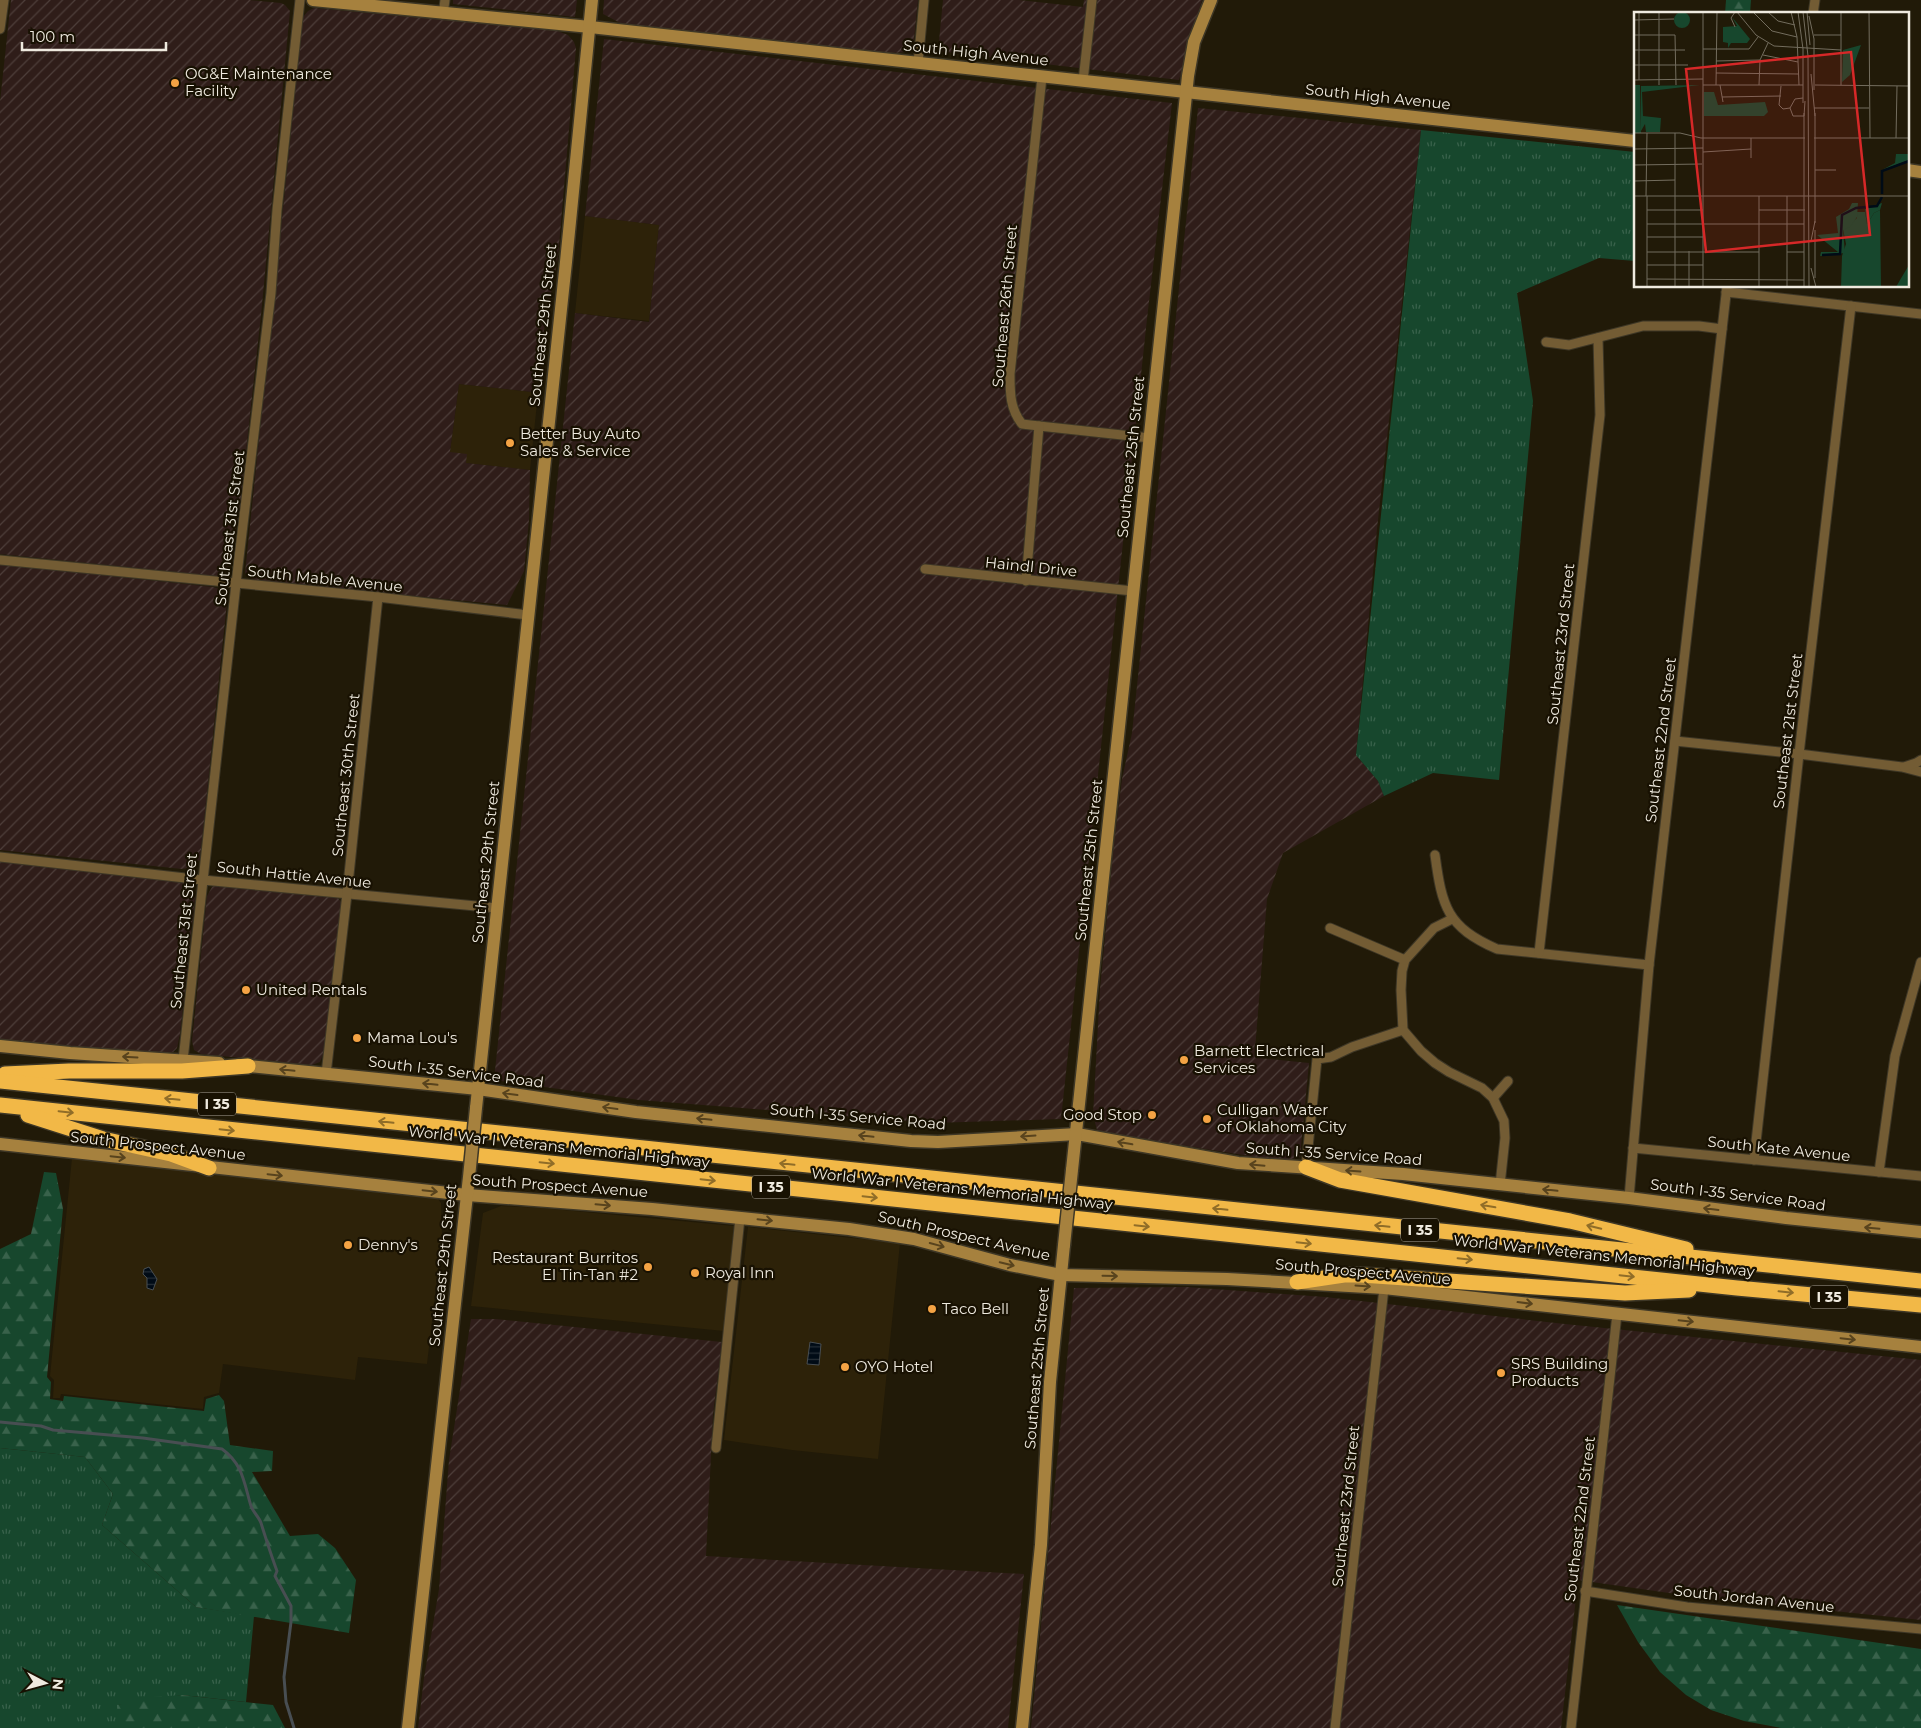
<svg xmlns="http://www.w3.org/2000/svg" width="1921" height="1728" font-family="Montserrat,sans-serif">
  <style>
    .built { fill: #2d2209 }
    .industrial { fill: url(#industrial-furrows) }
    .grass { fill: url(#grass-tufts) }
    .forest { fill: url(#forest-firs) }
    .water { fill: url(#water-rules); stroke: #484e52 }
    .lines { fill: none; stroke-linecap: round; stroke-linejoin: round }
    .stream { stroke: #484e52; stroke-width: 3 }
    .street-casing { stroke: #3e3726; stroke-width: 11 }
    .secondary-casing { stroke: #3e3726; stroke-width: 15 }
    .highway-casing { stroke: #3e3726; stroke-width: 18 }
    .street { stroke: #735c34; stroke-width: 9 }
    .secondary { stroke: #a6813e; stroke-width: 12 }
    .highway { stroke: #f2b847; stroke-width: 15 }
    .secondary-bridge-casing { stroke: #3e3726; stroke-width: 15; stroke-linecap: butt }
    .secondary-bridge { stroke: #a6813e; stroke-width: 12 }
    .oneway { stroke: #58431d }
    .oneway2 { stroke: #906d28 }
    .poi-dot { fill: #f4a344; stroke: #181102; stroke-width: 2 }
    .labels { text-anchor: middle; stroke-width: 4.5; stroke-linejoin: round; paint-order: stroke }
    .shield { fill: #181102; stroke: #aea99d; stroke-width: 1 }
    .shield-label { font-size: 14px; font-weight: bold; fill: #efeadf }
    .street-label { font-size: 15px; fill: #efeadf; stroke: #181102 }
    .poi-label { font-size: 15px; fill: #efeadf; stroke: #181102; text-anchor: start }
    .inset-river { fill: none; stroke: #000b16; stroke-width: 2.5 }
    .inset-road { fill: none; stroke: #736d5e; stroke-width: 1 }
    .view { fill: #d62828; fill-opacity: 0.15; stroke: #d62828; stroke-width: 2.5 }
    .inset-edge { fill: none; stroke: #efeadf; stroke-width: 2.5 }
  </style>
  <defs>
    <pattern id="industrial-furrows" width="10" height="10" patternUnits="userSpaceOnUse" patternTransform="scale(1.25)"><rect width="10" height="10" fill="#2f1d19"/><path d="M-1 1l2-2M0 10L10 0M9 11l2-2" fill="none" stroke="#4d3e3a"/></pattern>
    <pattern id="grass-tufts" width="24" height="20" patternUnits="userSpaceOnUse" patternTransform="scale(1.25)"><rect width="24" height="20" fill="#17472d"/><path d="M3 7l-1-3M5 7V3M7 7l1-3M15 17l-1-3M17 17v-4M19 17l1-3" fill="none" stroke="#39624b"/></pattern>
    <pattern id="forest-firs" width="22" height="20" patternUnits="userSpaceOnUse" patternTransform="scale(1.25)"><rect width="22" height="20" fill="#17472d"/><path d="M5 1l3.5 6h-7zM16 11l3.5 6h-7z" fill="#39624b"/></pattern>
    <pattern id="water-rules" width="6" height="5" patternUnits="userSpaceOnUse" patternTransform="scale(1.25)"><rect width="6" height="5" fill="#000b16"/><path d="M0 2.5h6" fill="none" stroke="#262f37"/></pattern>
  </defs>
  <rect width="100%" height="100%" fill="#211a08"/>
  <g class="built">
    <path d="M585 216 659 225 649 321 575 313Z"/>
    <path d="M459 384 532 392V397L537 403 530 470 465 463 450 452Z"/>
    <path d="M72 1158 438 1199 441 1203 442 1235 427 1364 358 1357 355 1380 223 1364 219 1393 204 1397 203 1409 61 1394 60 1398H53L54 1380 50 1376Z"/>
    <path d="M501 1206 542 1208 734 1226 724 1331 471 1306 483 1213Z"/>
    <path d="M748 1227 900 1243 878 1459 792 1450 724 1440Z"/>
  </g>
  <g class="industrial">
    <path d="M11 0H249L281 3 285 5 290 11 261 315 240 506 230 561 226 573 221 575 215 576 0 554V102Z"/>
    <path d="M453 0H577L575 17 453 4Z"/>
    <path d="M604 0H918L913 49 908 52 892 53 624 25 603 14Z"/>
    <path d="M943 0H1019L1083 7 1084 0H1202L1179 80 938 51Z"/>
    <path d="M314 8 555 30 568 35 574 42 576 48 558 257 532 392 459 384 450 452 467 454 466 463 530 470 529 520 524 571 507 605 261 581 252 579 245 573 303 17 308 11Z"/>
    <path d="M604 39 1172 103 1147 319 1061 1119 933 1123 639 1100 494 1080 575 313 649 322 659 225 585 216Z"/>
    <path d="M1198 108 1421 130 1377 529 1356 755 1378 781 1384 796 1283 853 1267 899 1255 1050 1259 1058 1309 1063 1300 1157 1282 1161 1116 1135 1097 1130 1093 1115 1100 989 1114 843 1122 779 1132 733Z"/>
    <path d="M0 564 213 587 219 589 225 594 227 602 200 859 193 867 182 869 0 850Z"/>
    <path d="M0 861 185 882 192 886 195 898 180 1034 177 1048 173 1052H139L0 1040Z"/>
    <path d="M217 884 333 897 338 898 341 902V913L324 1052 320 1062 312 1065 201 1054 194 1050 192 1041 207 896 212 887Z"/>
    <path d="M1187 1287 1325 1297 1565 1324 1921 1360V1620L1697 1597 1578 1580 1561 1728H1031L1074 1288Z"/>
    <path d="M471 1319H496L722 1342 713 1415 706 1556 1024 1574 1008 1728H418L424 1678 439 1589 449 1460Z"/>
  </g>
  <g class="grass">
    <path d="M1421 130 1635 152V261L1599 258 1517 293 1533 401 1499 780 1433 773 1384 796 1378 781 1356 755Z"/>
    <path d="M0 1448 85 1457 113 1494 102 1525 196 1607 254 1616 246 1702 182 1695 118 1705V1728H0Z"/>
  </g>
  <g class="forest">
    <path d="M1726 0H1751L1750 14H1725Z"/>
    <path d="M44 1172 56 1173 63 1209 47 1377 51 1382 50 1399 63 1401 64 1396 204 1411 206 1399 219 1395 224 1401 230 1445 273 1451 272 1471 252 1472 290 1536 318 1534 335 1548 356 1580 349 1633 196 1607 102 1525 113 1494 85 1457 0 1448V1249L31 1234Z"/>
    <path d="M1617 1605 1921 1649V1728H1781L1744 1721 1711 1710 1686 1695 1660 1672 1638 1642Z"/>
    <path d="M182 1695 273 1705 285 1728H118L117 1705 153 1697Z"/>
  </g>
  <g class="water">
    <path d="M149 1267 157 1279 153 1290 147 1288V1278L143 1274 144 1269Z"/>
    <path d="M810 1342 821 1344 819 1365 807 1364Z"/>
  </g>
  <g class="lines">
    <path class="stream" d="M0 1422 41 1426 53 1430 143 1438 222 1449C243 1464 244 1483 251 1506 253 1512 259 1517 261 1523 266 1539 271 1555 277 1571L275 1576 291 1606V1622L284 1677 286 1702 294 1728"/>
    <defs>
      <g id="street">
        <path d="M443 14 445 0"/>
        <path d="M1813 14 1815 0"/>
        <path d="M0 29 4 0"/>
        <path d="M918 63 924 0"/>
        <path d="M1083 81 1092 0"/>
        <path d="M1726 292 1921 314"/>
        <path d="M1546 342 1569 345 1643 326H1699L1722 329"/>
        <path d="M1039 426 1150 438"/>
        <path d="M0 560 378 597 528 615"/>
        <path d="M925 569 1133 591"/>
        <path d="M1026 581 1039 426 1022 424C1010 409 1010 393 1010 374L1042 77"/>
        <path d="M1675 741 1799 754 1902 767 1921 772"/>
        <path d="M1904 767 1916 763 1921 760"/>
        <path d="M1435 855C1442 907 1447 927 1497 949L1649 965"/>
        <path d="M0 857 203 880 497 908"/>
        <path d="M1452 919 1434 928 1405 960 1402 971 1401 990 1403 1030 1421 1051 1435 1063 1449 1072 1482 1088 1493 1098 1504 1121 1505 1138 1500 1185"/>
        <path d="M1330 928 1405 960"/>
        <path d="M1539 953 1600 415 1598 338"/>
        <path d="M183 1060 238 566 271 293 277 210 300 0"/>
        <path d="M326 1074 347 894 378 597"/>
        <path d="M1493 1098 1508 1081"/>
        <path d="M1633 1148 1921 1176"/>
        <path d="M1754 1160 1799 754 1851 306"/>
        <path d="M1306 1167 1317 1059 1331 1057 1352 1047 1403 1030"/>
        <path d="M1879 1172 1895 1056 1921 962"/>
        <path d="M1629 1198 1649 965 1727 286"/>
        <path d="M716 1448 740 1218"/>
        <path d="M1585 1591 1687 1607 1921 1629"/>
        <path d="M1335 1728 1384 1288"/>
        <path d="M1571 1728 1617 1314"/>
      </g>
      <g id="secondary">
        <path d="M313 0 590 27 1635 141"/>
        <path d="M1907 170 1921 172"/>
        <path d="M0 1046 70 1053 219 1063"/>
        <path d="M239 1065 478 1089 636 1112 911 1141 938 1142 1077 1134 1238 1163 1403 1174 1629 1198 1786 1218 1921 1232"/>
        <path d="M476 1108 566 262 592 0"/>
        <path d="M0 1144 467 1195 652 1209 849 1229 914 1239 1010 1265 1061 1275 1227 1279 1384 1288 1921 1347"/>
        <path d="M1072 1170 1188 76 1194 42 1211 0"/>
        <path d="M408 1728 469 1177"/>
        <path d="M1022 1728 1041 1545 1050 1382 1064 1245"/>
      </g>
      <g id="highway">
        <path d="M5 1074 69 1071H182L248 1066"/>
        <path d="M0 1081 1921 1281"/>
        <path d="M0 1105 1737 1288 1921 1305"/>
        <path d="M28 1115 103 1139 171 1154 209 1168"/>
        <path d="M1306 1167 1340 1180 1570 1221 1686 1249"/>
        <path d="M1297 1282 1344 1275H1361L1625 1293 1689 1290"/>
      </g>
    </defs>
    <use href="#street" class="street-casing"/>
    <use href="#secondary" class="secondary-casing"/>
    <use href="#highway" class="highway-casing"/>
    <use href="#street" class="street"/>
    <use href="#secondary" class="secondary"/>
    <use href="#highway" class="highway"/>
    <defs>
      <g id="secondary-bridge">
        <path d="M469 1177 476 1108"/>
        <path d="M1064 1245 1072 1170"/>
      </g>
    </defs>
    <use href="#secondary-bridge" class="secondary-bridge-casing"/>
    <use href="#secondary-bridge" class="secondary-bridge"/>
  </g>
  <defs><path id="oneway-shaft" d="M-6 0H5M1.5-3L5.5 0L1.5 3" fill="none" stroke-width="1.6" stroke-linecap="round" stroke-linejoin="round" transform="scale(1.25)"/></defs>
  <g class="oneway">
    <use href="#oneway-shaft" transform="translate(130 1057) rotate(-177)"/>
    <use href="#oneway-shaft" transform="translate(287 1070) rotate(-174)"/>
    <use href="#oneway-shaft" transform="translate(430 1084) rotate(-174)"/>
    <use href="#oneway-shaft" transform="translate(510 1094) rotate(-172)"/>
    <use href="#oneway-shaft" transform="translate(610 1108) rotate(-172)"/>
    <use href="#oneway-shaft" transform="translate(704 1119) rotate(-174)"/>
    <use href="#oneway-shaft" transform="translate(866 1136) rotate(-174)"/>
    <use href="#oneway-shaft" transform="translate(1028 1136) rotate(176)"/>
    <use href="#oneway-shaft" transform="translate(1125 1143) rotate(-170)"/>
    <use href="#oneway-shaft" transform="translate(118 1157) rotate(6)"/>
    <use href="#oneway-shaft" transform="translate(1257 1165) rotate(-175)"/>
    <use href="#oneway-shaft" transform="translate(1353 1171) rotate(-176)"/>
    <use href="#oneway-shaft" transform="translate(275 1175) rotate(6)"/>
    <use href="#oneway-shaft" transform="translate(1550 1190) rotate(-174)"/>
    <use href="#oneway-shaft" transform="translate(430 1191) rotate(6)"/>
    <use href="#oneway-shaft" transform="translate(603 1205) rotate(5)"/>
    <use href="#oneway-shaft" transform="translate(1711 1209) rotate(-173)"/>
    <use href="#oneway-shaft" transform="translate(765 1220) rotate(6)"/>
    <use href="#oneway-shaft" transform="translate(1872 1228) rotate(-175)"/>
    <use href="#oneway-shaft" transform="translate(937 1245) rotate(15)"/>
    <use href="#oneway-shaft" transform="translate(1007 1264) rotate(14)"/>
    <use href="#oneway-shaft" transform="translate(1110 1276) rotate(1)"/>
    <use href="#oneway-shaft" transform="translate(1363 1286) rotate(4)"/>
    <use href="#oneway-shaft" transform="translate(1525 1303) rotate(7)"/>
    <use href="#oneway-shaft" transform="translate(1686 1321) rotate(6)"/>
    <use href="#oneway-shaft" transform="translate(1848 1339) rotate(6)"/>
  </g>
  <g class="oneway2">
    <use href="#oneway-shaft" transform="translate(172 1099) rotate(-174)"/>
    <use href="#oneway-shaft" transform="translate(66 1112) rotate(6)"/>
    <use href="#oneway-shaft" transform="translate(386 1122) rotate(-174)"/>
    <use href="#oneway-shaft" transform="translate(227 1130) rotate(6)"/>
    <use href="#oneway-shaft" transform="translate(547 1163) rotate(6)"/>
    <use href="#oneway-shaft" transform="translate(787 1164) rotate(-174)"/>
    <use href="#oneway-shaft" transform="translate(708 1180) rotate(6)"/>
    <use href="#oneway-shaft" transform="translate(870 1197) rotate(6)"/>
    <use href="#oneway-shaft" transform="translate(1488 1206) rotate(-170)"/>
    <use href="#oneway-shaft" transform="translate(1220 1209) rotate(-174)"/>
    <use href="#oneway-shaft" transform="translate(1142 1226) rotate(6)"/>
    <use href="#oneway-shaft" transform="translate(1382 1226) rotate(-174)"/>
    <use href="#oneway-shaft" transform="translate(1594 1227) rotate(-166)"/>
    <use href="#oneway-shaft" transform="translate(1304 1243) rotate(6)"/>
    <use href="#oneway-shaft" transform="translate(1465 1259) rotate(6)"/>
    <use href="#oneway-shaft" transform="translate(1627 1276) rotate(6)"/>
    <use href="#oneway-shaft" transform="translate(1786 1292) rotate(6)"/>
  </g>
  <g class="poi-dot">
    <circle cx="175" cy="83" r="5"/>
    <circle cx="510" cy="443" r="5"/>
    <circle cx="246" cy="990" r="5"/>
    <circle cx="357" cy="1038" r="5"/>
    <circle cx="1184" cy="1060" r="5"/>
    <circle cx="1152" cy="1115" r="5"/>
    <circle cx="1207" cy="1119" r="5"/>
    <circle cx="348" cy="1245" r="5"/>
    <circle cx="648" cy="1267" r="5"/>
    <circle cx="695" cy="1273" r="5"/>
    <circle cx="932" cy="1309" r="5"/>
    <circle cx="845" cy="1367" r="5"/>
    <circle cx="1501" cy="1373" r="5"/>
  </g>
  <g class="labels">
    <g class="shield">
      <rect x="198" y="1092.5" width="38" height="23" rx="4"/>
      <rect x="752" y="1175.5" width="38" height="23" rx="4"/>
      <rect x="1401" y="1218.5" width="38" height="23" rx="4"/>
      <rect x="1810" y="1285.5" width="38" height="23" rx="4"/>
    </g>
    <g class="shield-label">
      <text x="217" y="1109">I 35</text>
      <text x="771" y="1192">I 35</text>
      <text x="1420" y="1235">I 35</text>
      <text x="1829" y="1302">I 35</text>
    </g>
    <g class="street-label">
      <text transform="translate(976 53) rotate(6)" y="5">South High Avenue</text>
      <text transform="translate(1378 97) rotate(6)" y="5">South High Avenue</text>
      <text transform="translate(1005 306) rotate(-85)" y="5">Southeast 26th Street</text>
      <text transform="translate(543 325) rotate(-84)" y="5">Southeast 29th Street</text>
      <text transform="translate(1131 457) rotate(-84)" y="5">Southeast 25th Street</text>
      <text transform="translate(230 528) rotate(-83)" y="5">Southeast 31st Street</text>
      <text transform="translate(1031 567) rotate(6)" y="5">Haindl Drive</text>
      <text transform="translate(325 579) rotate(6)" y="5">South Mable Avenue</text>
      <text transform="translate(1561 644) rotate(-84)" y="5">Southeast 23rd Street</text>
      <text transform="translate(1788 731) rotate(-83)" y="5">Southeast 21st Street</text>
      <text transform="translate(1661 740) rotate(-83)" y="5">Southeast 22nd Street</text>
      <text transform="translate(346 775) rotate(-84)" y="5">Southeast 30th Street</text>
      <text transform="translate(1089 860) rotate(-84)" y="5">Southeast 25th Street</text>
      <text transform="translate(486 862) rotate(-84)" y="5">Southeast 29th Street</text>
      <text transform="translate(294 875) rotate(6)" y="5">South Hattie Avenue</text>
      <text transform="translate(184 931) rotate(-84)" y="5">Southeast 31st Street</text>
      <text transform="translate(456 1072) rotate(7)" y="5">South I-35 Service Road</text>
      <text transform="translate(858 1117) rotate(5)" y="5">South I-35 Service Road</text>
      <text transform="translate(158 1146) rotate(6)" y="5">South Prospect Avenue</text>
      <text transform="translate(559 1147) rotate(6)" y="5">World War I Veterans Memorial Highway</text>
      <text transform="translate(1779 1149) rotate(6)" y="5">South Kate Avenue</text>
      <text transform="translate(1334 1154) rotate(4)" y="5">South I-35 Service Road</text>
      <text transform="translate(560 1186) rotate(4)" y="5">South Prospect Avenue</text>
      <text transform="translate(962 1189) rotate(6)" y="5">World War I Veterans Memorial Highway</text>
      <text transform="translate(1738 1195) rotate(7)" y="5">South I-35 Service Road</text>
      <text transform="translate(964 1236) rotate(13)" y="5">South Prospect Avenue</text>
      <text transform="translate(1604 1256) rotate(6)" y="5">World War I Veterans Memorial Highway</text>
      <text transform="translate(443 1265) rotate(-84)" y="5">Southeast 29th Street</text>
      <text transform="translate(1363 1272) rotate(5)" y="5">South Prospect Avenue</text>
      <text transform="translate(1037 1368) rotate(-85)" y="5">Southeast 25th Street</text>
      <text transform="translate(1346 1506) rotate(-84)" y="5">Southeast 23rd Street</text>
      <text transform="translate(1580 1519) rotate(-83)" y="5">Southeast 22nd Street</text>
      <text transform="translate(1754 1599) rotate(6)" y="5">South Jordan Avenue</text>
    </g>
    <g class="poi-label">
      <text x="185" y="79">OG&amp;E Maintenance<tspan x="185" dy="17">Facility</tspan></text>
      <text x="520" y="439">Better Buy Auto<tspan x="520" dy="17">Sales &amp; Service</tspan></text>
      <text x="256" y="995">United Rentals</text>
      <text x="367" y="1043">Mama Lou's</text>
      <text x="1194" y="1056">Barnett Electrical<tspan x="1194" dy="17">Services</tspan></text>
      <text x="1217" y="1115">Culligan Water<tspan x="1217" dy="17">of Oklahoma City</tspan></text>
      <text x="1142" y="1120" text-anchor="end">Good Stop</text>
      <text x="358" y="1250">Denny's</text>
      <text x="638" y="1263" text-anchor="end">Restaurant Burritos<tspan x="638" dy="17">El Tin-Tan #2</tspan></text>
      <text x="705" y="1278">Royal Inn</text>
      <text x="942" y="1314">Taco Bell</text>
      <text x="1511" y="1369">SRS Building<tspan x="1511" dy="17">Products</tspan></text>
      <text x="855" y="1372">OYO Hotel</text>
    </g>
  </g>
  <g transform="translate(1634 12)">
    <rect width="275" height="275" fill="#211a08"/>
    <path d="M70 80H80L84 93 131 90 134 100 130 104H70ZM246 198 247 274 207 275 208 244 212 232 209 217 223 206V200H231L233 212 240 201Z" fill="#17472d"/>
    <path d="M40 8a8 8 0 1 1 16 0a8 8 0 1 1-16 0ZM227 33 216 63 208 70 209 38ZM66 73 8 80 9 104 27 106 26 120H12L11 112 7 119V74ZM262 142H275V148L248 158 261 151ZM218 191H224L223 205 216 215 209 218 211 241 186 244 187 240H204L183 223 204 221 202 205 215 197ZM248 191 246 198 240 201 233 212 231 197Z" fill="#17472d"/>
    <path d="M98 5 116 27 113 31H97L94 36V31L89 30V15L103 14ZM0 73H6L7 121H0ZM275 253V275H262L266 268Z" fill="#17472d"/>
    <path class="inset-river" d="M248 182V159L275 149M188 243 206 242 208 203 222 196 243 194 248 185"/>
    <path class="inset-road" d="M103 0 122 23 140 34 207 38M119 0 138 19 163 25M134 0 144 9 161 13M157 0 163 25 165 73M164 0 169 37V91M169 0 174 44 175 275M173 0 176 33M207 0V73M235 0 236 126M175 4 180 27V78M0 8 40 7M101 15 97 6 101 0M0 23H41L42 73M180 23H207M69 37H115L124 25M0 38H51M129 43 164 50M82 49 126 48M0 53H54M82 61 165 62M177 62 181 104M0 68 69 67M5 68V0M25 73V0M69 73H169M82 73 83 0M86 73 89 90M125 73 126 48 134 31M181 73 275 74M88 85 147 84M145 93 149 97 156 96 161 87 169 86M145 93 147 74M156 96 159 104H170M180 96H235M170 101V275M181 101V211M170 104 171 89M0 121H46L67 126H171M180 126H275M262 126 263 74M0 137 69 136M69 140 117 137M117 146V126M0 153 68 152M181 158H202M0 169 41 168M0 184H275M12 184 13 121M13 184V275M153 184V275M13 198H69M125 198H171M13 212H170M181 218V266M13 225H69M177 229 181 209M55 239V275M13 240H125M153 240H170M13 253H69M177 256 182 275M13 267 170 268M41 275V121M69 275V0M125 275V184"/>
    <path class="view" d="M217 40 236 223 72 240 52 57Z"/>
    <rect width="275" height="275" class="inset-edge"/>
  </g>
  <g transform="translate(45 1683) rotate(96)" stroke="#181102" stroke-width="4" paint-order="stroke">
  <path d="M0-4L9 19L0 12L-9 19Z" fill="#efeadf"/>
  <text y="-8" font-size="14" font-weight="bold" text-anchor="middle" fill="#efeadf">N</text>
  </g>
  <path d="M22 42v8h144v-8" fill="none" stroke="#efeadf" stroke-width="2.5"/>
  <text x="30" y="42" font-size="15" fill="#efeadf" stroke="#181102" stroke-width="4" paint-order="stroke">100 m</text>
</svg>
